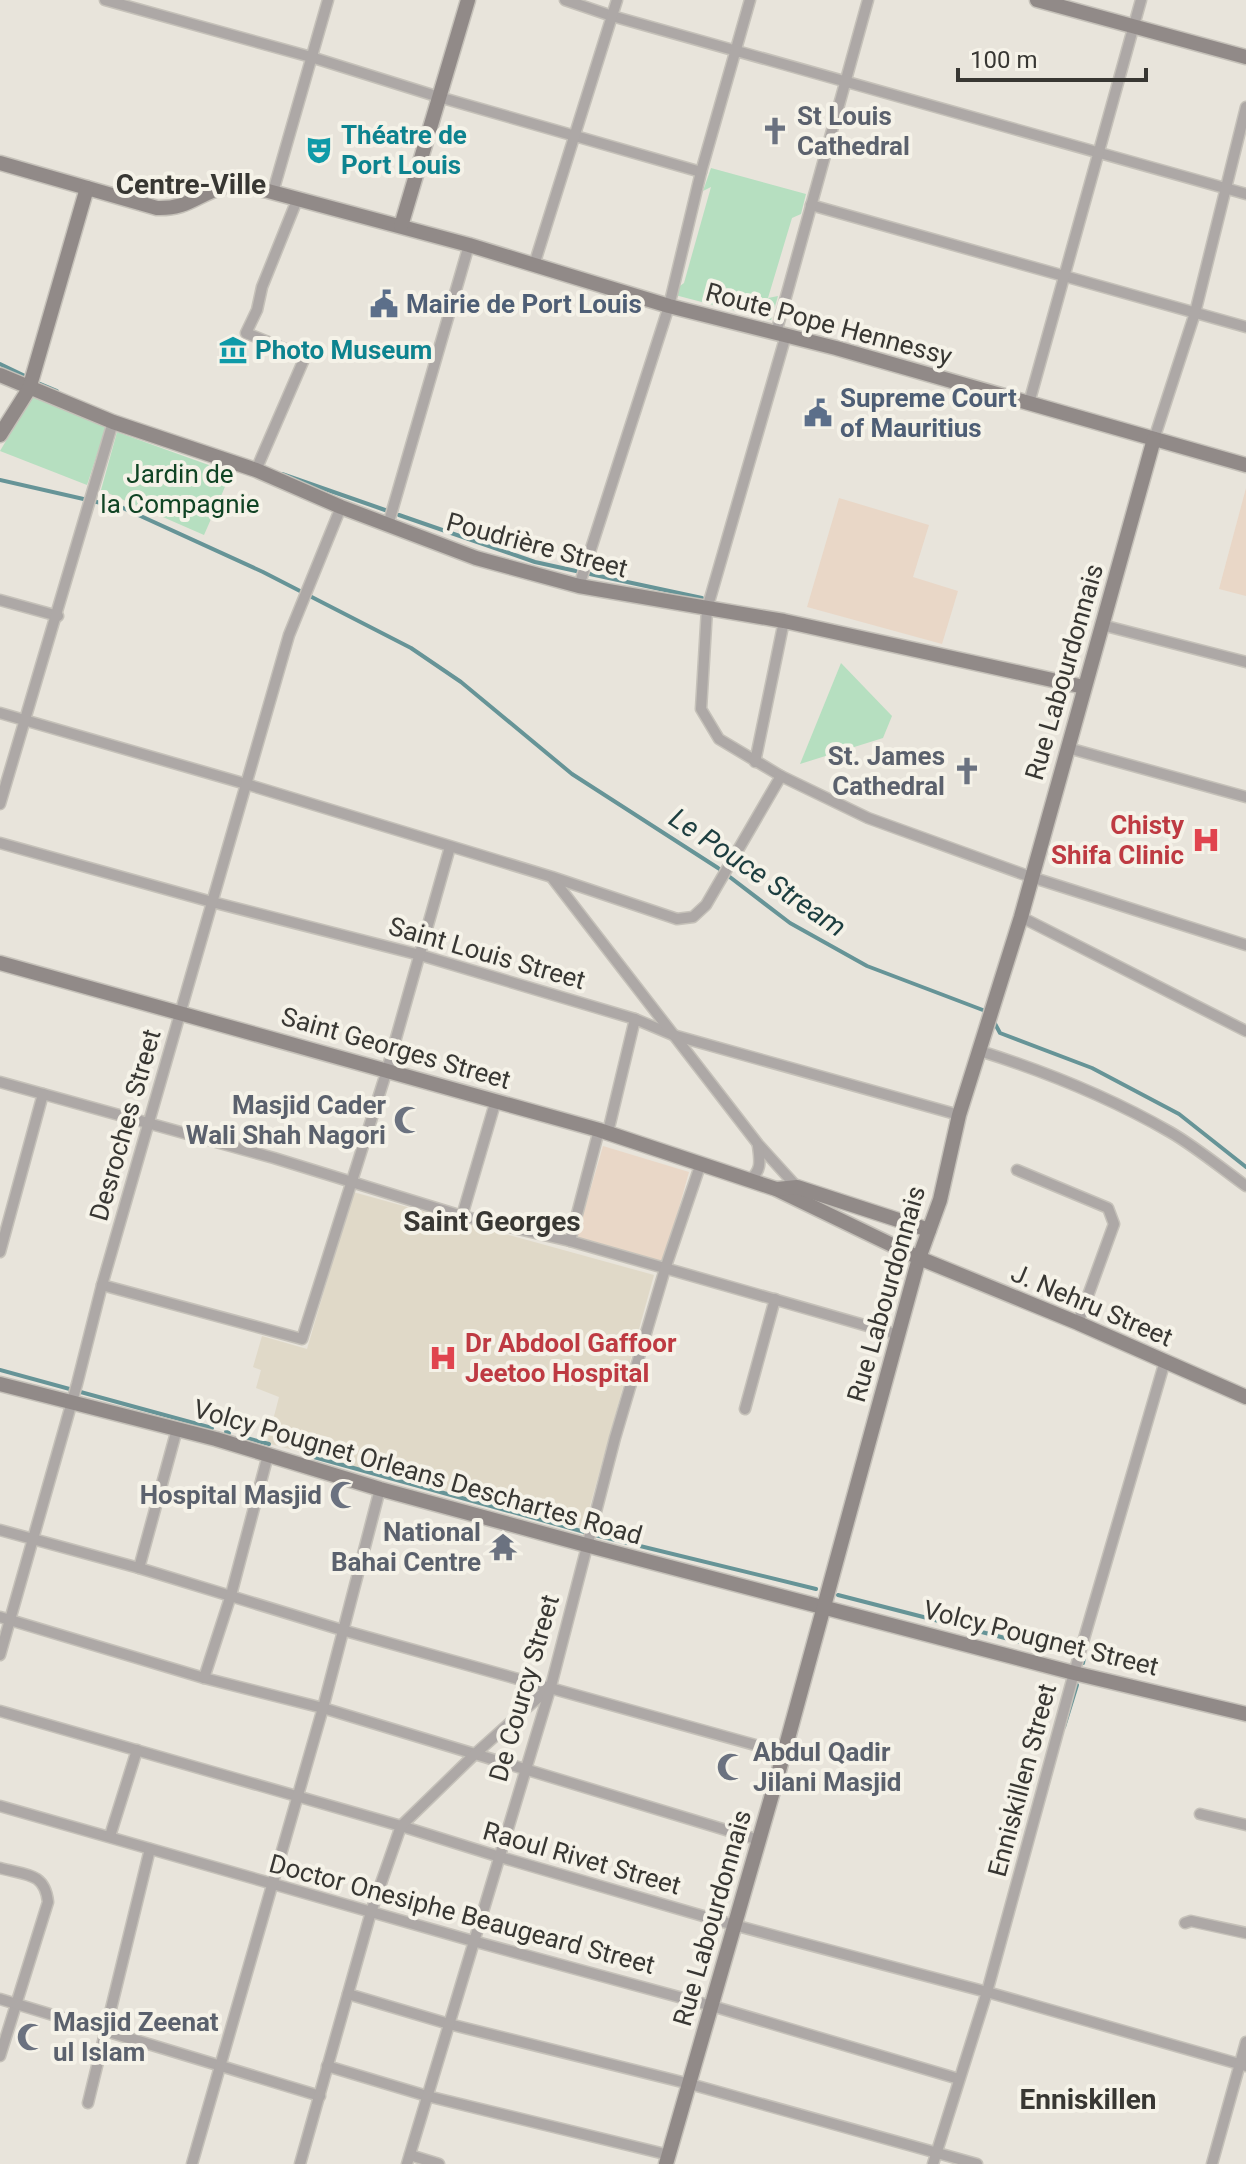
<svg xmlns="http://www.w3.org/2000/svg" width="1246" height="2164" font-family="Roboto,sans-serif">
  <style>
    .built { fill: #e0d9c8 }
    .education { fill: #e9d7c7 }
    .green { fill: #b6dfc0 }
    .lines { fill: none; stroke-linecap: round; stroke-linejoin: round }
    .stream { stroke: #669497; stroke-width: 4 }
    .street-casing { stroke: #c5c1b9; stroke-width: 13 }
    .secondary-casing { stroke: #c5c1b9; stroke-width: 17 }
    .street { stroke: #ada8a6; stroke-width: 10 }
    .secondary { stroke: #918a88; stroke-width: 14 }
    .labels { text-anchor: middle; stroke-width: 8; stroke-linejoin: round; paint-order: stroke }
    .worship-label { font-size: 26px; font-weight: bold; fill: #5b616d; stroke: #f5f2e8; text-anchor: end }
    .culture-label { font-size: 26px; font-weight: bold; fill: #0d838f; stroke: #f5f2e8; text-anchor: start }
    .service-label { font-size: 26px; font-weight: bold; fill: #4e5e75; stroke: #f5f2e8; text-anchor: start }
    .street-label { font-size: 26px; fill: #383733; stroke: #f5f2e8 }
    .park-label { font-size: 26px; fill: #104424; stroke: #f5f2e8 }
    .health-label { font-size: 26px; font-weight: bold; fill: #be3a42; stroke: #f5f2e8; text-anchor: end }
    .neighbourhood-label { font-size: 28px; font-weight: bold; fill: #383733; stroke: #f5f2e8 }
    .water-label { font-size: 28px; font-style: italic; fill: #1b3d3f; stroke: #f5f2e8 }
  </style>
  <rect width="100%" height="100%" fill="#e8e4db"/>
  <path class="built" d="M353 1192 654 1275 584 1528 267 1443 279 1397 256 1388 261 1370 253 1367 262 1336 307 1349Z"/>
  <g class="education">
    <path d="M1246 488V596L1219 589Z"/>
    <path d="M839 498 929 525 913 577 958 591 942 644 807 607Z"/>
    <path d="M603 1146 689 1172 663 1265 576 1239Z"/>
  </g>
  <g class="green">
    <path d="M711 168 806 194 801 214 792 218 768 298 778 296 771 320 675 295 677 288 684 283 711 187 703 191Z"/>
    <path d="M32 397 106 427 87 485 0 451Z"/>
    <path d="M117 432 231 473 204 535 101 490Z"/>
    <path d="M841 663 892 716 883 738 800 764Z"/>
  </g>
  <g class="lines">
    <g class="stream">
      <path d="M0 364 25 376"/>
      <path d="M38 383 57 391"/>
      <path d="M282 474 385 510"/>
      <path d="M0 480 123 508 263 572 411 648 461 682 572 774 718 868 790 923 867 966 988 1012"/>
      <path d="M399 515 535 562 576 571"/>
      <path d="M590 574 702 598"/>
      <path d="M993 1020 1000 1033 1092 1068 1179 1114 1246 1167"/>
      <path d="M0 1370 212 1428"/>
      <path d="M226 1432 229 1433"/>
      <path d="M243 1437 269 1444"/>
      <path d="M303 1454 599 1536 816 1589"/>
      <path d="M838 1595 1071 1655"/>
      <path d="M1083 1663 1084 1658"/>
      <path d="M1064 1727 1077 1685"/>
    </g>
    <defs>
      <g id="street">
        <path d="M105 0 311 57 439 97 701 172"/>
        <path d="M565 0 612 16 1246 194"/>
        <path d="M273 192 328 0"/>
        <path d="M811 205 1246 327"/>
        <path d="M534 265 617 0"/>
        <path d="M776 333 868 0"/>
        <path d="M786 335 707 609 701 709 719 739 781 776 868 818 1031 877 1246 945"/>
        <path d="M1029 403 1141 0"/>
        <path d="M1154 439 1195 313 1246 107"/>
        <path d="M256 470 305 357 246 333 257 310 262 287 297 200"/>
        <path d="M388 525 469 245"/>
        <path d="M579 586 669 306 701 172 750 0"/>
        <path d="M0 600 58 616"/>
        <path d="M1102 625 1246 662"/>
        <path d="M0 713 246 784 552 877 677 919 693 917 706 905 781 776"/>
        <path d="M1068 748 1246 797"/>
        <path d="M755 762 784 621"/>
        <path d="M0 804 113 422"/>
        <path d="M0 843 212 902 420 955 635 1019 673 1035 959 1115"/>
        <path d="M553 879 758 1144 797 1187"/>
        <path d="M1021 917 1246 1031"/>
        <path d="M980 1051C1047 1072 1109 1097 1170 1132 1196 1147 1221 1168 1246 1186"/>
        <path d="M0 1082 274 1158 462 1216 570 1241 899 1335"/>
        <path d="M608 1132 635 1019"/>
        <path d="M1017 1170 1108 1208 1114 1224 1078 1323"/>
        <path d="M749 1180C762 1171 760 1161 758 1146"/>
        <path d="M462 1216 496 1100"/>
        <path d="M570 1241 599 1130"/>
        <path d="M0 1252 43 1094"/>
        <path d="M102 1285 302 1339 387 1070 450 847"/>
        <path d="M745 1409 775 1299"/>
        <path d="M0 1530 139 1568 342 1630 784 1753"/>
        <path d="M139 1568 177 1429"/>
        <path d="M0 1617 204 1678 323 1708 759 1840"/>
        <path d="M0 1655 77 1384 102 1285 289 635 341 507"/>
        <path d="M204 1678 231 1595 268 1455"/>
        <path d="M0 1711 401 1826 500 1857 734 1925 987 1992 1246 2066"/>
        <path d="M0 1806 473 1941 712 2006 959 2079"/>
        <path d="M1200 1814 1246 1825"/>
        <path d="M110 1836 137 1750"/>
        <path d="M0 1868C25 1875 45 1872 48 1902L0 2056"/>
        <path d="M1185 1923 1191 1921 1246 1933"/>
        <path d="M348 1994 449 2024 690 2084 977 2164"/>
        <path d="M0 1999 320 2096"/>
        <path d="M327 2066 427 2096 669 2155"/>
        <path d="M88 2103 150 1849"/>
        <path d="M410 2155 439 2164"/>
        <path d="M192 2164 323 1708 380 1489"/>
        <path d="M300 2164 371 1912 401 1826 475 1754 549 1688"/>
        <path d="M407 2164 551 1686 615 1438 665 1269 701 1163"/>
        <path d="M933 2164 987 1992 1074 1673 1165 1361"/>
        <path d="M1212 2164 1246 2042"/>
      </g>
      <g id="secondary">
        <path d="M1037 0 1246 57"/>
        <path d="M0 163 157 208C189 209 197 194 224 187 239 183 254 188 268 191L469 245 669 306 836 348 1246 465"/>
        <path d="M401 226 468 0"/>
        <path d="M0 375 113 422 256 470 341 507 476 558 579 586 784 621 1084 687"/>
        <path d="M0 435 29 389 87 188"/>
        <path d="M0 963 599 1130 776 1189 919 1258 1078 1323 1246 1397"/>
        <path d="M777 1189 797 1187 929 1230"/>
        <path d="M0 1384 216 1439 380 1489 586 1545 1074 1673 1246 1714"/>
        <path d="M666 2164 784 1753 919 1258 940 1200 959 1115 1021 917 1154 439"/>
      </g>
    </defs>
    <use href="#street" class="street-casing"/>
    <use href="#secondary" class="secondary-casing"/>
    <use href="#street" class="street"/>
    <use href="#secondary" class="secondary"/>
  </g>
  <defs>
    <symbol id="church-bare" viewBox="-9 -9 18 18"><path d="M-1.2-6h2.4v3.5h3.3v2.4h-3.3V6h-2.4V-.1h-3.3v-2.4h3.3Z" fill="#6b7280" stroke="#f5f2e8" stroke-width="2.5" paint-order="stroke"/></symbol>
    <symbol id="theatre-bare" viewBox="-9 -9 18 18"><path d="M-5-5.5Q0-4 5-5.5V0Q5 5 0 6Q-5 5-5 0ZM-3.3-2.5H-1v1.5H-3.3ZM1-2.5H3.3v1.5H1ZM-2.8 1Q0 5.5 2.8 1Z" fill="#0f9aa8" stroke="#f5f2e8" stroke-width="2.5" paint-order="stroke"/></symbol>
    <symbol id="civic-bare" viewBox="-9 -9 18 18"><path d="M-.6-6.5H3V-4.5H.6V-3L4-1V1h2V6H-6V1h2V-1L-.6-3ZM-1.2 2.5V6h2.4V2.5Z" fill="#5c6f8a" stroke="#f5f2e8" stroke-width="2.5" paint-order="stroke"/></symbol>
    <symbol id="museum-bare" viewBox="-9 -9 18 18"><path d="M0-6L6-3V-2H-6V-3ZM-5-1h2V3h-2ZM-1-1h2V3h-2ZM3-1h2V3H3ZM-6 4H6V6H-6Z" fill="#0f9aa8" stroke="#f5f2e8" stroke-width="2.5" paint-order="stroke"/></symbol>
    <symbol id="hospital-bare" viewBox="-9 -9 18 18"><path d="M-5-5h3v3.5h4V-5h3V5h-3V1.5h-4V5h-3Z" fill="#e0444e" stroke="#f5f2e8" stroke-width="2.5" paint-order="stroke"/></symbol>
    <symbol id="mosque-bare" viewBox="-9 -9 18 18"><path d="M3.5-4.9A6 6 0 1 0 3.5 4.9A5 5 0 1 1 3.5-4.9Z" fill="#6b7280" stroke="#f5f2e8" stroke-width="2.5" paint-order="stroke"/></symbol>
    <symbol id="temple-bare" viewBox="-9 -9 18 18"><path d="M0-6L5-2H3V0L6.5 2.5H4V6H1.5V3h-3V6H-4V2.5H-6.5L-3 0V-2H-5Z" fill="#6b7280" stroke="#f5f2e8" stroke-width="2.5" paint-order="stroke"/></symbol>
  </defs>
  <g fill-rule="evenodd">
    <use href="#church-bare" x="755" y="111" width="40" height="40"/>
    <use href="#theatre-bare" x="299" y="130" width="40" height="40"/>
    <use href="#civic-bare" x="364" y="284" width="40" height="40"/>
    <use href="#museum-bare" x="213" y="330" width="40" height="40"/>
    <use href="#civic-bare" x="798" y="393" width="40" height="40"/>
    <use href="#church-bare" x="947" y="751" width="40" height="40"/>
    <use href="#hospital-bare" x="1186" y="820" width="40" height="40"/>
    <use href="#mosque-bare" x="388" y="1100" width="40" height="40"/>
    <use href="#hospital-bare" x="423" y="1338" width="40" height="40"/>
    <use href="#mosque-bare" x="324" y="1475" width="40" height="40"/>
    <use href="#temple-bare" x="483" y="1527" width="40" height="40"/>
    <use href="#mosque-bare" x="711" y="1747" width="40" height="40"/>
    <use href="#mosque-bare" x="11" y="2017" width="40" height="40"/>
  </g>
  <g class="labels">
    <g class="worship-label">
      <text x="797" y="125" text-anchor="start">St Louis<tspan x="797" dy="30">Cathedral</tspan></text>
      <text x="945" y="765">St. James<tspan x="945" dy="30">Cathedral</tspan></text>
      <text x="386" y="1114">Masjid Cader<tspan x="386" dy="30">Wali Shah Nagori</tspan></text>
      <text x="322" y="1504">Hospital Masjid</text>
      <text x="481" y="1541">National<tspan x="481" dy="30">Bahai Centre</tspan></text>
      <text x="753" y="1761" text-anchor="start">Abdul Qadir<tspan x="753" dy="30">Jilani Masjid</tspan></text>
      <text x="53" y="2031" text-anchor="start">Masjid Zeenat<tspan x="53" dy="30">ul Islam</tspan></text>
    </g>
    <g class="culture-label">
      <text x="341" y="144">Théatre de<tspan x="341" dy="30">Port Louis</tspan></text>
      <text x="255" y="359">Photo Museum</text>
    </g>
    <g class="service-label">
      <text x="406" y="313">Mairie de Port Louis</text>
      <text x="840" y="407">Supreme Court<tspan x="840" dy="30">of Mauritius</tspan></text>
    </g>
    <g class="street-label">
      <text transform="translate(829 324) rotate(15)" y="9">Route Pope Hennessy</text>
      <text transform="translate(537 545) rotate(15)" y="9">Poudrière Street</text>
      <text transform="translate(1064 672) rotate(-74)" y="9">Rue Labourdonnais</text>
      <text transform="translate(487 953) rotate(16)" y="9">Saint Louis Street</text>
      <text transform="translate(396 1048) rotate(16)" y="9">Saint Georges Street</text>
      <text transform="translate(125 1125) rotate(-74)" y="9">Desroches Street</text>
      <text transform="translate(886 1294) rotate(-74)" y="9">Rue Labourdonnais</text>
      <text transform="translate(1092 1305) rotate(23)" y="9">J. Nehru Street</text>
      <text transform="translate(418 1472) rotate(16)" y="9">Volcy Pougnet Orleans Deschartes Road</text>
      <text transform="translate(1041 1638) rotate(14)" y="9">Volcy Pougnet Street</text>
      <text transform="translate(524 1688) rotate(-74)" y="9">De Courcy Street</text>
      <text transform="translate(1022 1780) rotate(-75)" y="9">Enniskillen Street</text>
      <text transform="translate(582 1858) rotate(16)" y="9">Raoul Rivet Street</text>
      <text transform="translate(462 1914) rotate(15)" y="9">Doctor Onesiphe Beaugeard Street</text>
      <text transform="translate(712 1918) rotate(-74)" y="9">Rue Labourdonnais</text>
    </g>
    <g class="park-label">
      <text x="180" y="483">Jardin de<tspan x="180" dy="30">la Compagnie</tspan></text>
    </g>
    <g class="health-label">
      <text x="1184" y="834">Chisty<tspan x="1184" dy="30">Shifa Clinic</tspan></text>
      <text x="465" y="1352" text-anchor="start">Dr Abdool Gaffoor<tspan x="465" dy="30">Jeetoo Hospital</tspan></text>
    </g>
    <g class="neighbourhood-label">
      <text x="191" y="194">Centre-Ville</text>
      <text x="492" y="1231">Saint Georges</text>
      <text x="1088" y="2109">Enniskillen</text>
    </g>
    <g class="water-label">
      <text transform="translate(758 872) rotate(34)" y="10">Le Pouce Stream</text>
    </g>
  </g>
  <path d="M958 68v12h188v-12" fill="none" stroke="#383733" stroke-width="4"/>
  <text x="970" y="68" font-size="24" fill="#383733" stroke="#f5f2e8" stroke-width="6" paint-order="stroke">100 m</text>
</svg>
